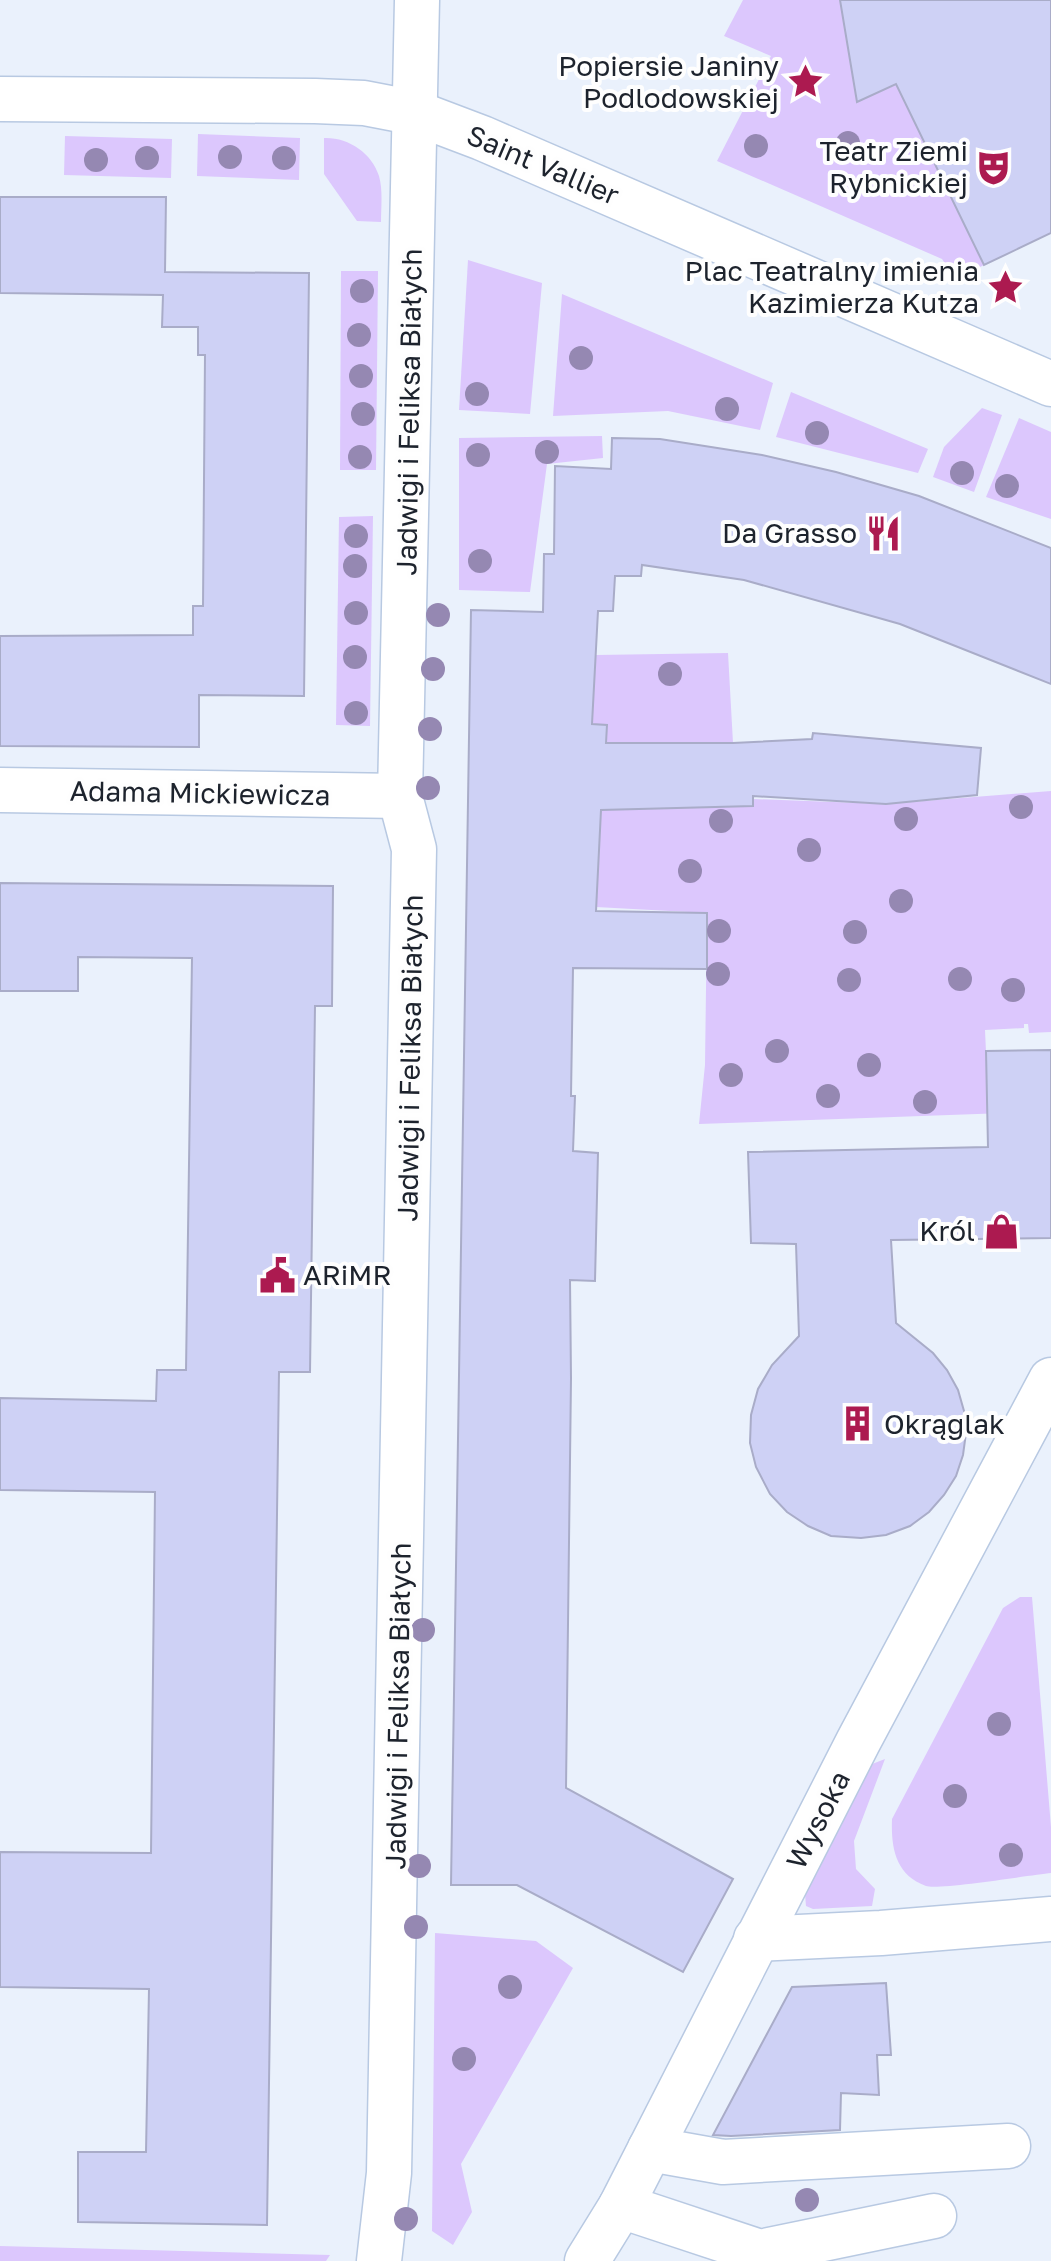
<svg xmlns="http://www.w3.org/2000/svg" width="1051" height="2261" font-family="'Golos Text',sans-serif">
  <style>
    .green { fill: #dcc7fd }
    .building { fill: #ced1f5; stroke: #a9acc8; stroke-width: 2 }
    .lines { fill: none; stroke-linecap: round; stroke-linejoin: round }
    .minor-casing { stroke: #b8c9e2; stroke-width: 47 }
    .minor { stroke: #fff; stroke-width: 44 }
    .tree { fill: #9588b2 }
    .labels { text-anchor: middle; stroke-width: 8; stroke-linejoin: round; paint-order: stroke }
    .poi-label { font-size: 28px; fill: #1d232d; stroke: #fefefe; text-anchor: end }
    .street-label { font-size: 28px; fill: #1d232d; stroke: #fefefe }
  </style>
  <rect width="100%" height="100%" fill="#eaf1fc"/>
  <g class="green">
    <path d="M743 0H840L857 101 896 85 984 265 956 279 942 259 717 161 771 56 724 36Z"/>
    <path d="M198 134 300 138 299 180 197 176Z"/>
    <path d="M65 136 172 139 171 178 64 175Z"/>
    <path d="M324 138C348 137 372 153 379 176 383 190 381 207 381 222L357 221 324 174Z"/>
    <path d="M468 260 542 283 530 414 459 410Z"/>
    <path d="M341 271H378L376 470H340Z"/>
    <path d="M562 294 773 383 760 430 668 411 553 416Z"/>
    <path d="M791 392 928 449 918 473 776 437Z"/>
    <path d="M982 408 1002 415 974 492 933 477 944 447Z"/>
    <path d="M1019 418 1051 432V519L986 497Z"/>
    <path d="M602 436 603 458 547 464 530 592 459 590V438Z"/>
    <path d="M373 516 370 726 336 725 339 517Z"/>
    <path d="M728 653 733 743H697L635 809 752 806 753 799 886 804 1051 791V1032L1029 1033 1028 1024H1024V1028L985 1030 986 1052 1005 1113 699 1124 705 1065 707 913 596 907 590 762H604L607 726 592 724 596 655Z"/>
    <path d="M1020 1597H1032L1051 1827V1873C1031 1875 939 1890 926 1886 895 1875 891 1847 892 1819L1003 1608Z"/>
    <path d="M885 1759 854 1841 856 1869 875 1889 872 1906 813 1909 806 1906 805 1894 862 1768Z"/>
    <path d="M435 1933 536 1941 573 1968 461 2164 472 2212 453 2245 432 2231Z"/>
    <path d="M0 2246 330 2255 326 2261H0Z"/>
  </g>
  <g class="building">
    <path d="M840 0H1051V233L984 265 896 84 857 102Z"/>
    <path d="M0 197H166L165 272 309 273 304 696 199 695V747L0 746V636L193 635V606H203L205 355H198V327H162L163 295 0 293Z"/>
    <path d="M612 438 660 439 762 455 836 472 919 496 1051 548V684L900 624 744 580 642 565 641 576H615L613 611H598L592 724 607 725 606 743H733L812 739 813 733 981 748 977 795 886 804 753 796V806L601 810 596 911 707 913V969L573 968 571 1096H575L573 1151 598 1153 595 1281 570 1280 571 1378 566 1788 733 1879 683 1972 517 1885H451L471 610 543 612 544 554H554L555 466 611 469Z"/>
    <path d="M0 883 333 886 332 1006H315L310 1372H279L267 2225 78 2222V2152H146L149 1989 0 1987V1852L151 1853 155 1492 0 1490V1398L156 1401 157 1370H186L192 958 78 957V991H0Z"/>
    <path d="M1051 1050V1238L891 1240 896 1323 933 1353 947 1370 958 1390 964 1411 966 1433 963 1455 956 1476 944 1495 929 1512 910 1526 886 1535 861 1538 831 1536 808 1526 787 1512 770 1494 756 1467 750 1443 751 1415 758 1389 772 1365 799 1336 796 1244 751 1243 748 1152 988 1147 986 1051Z"/>
    <path d="M886 1983 891 2055H877L879 2095 841 2093 840 2130 731 2136 713 2135 792 1987Z"/>
  </g>
  <g class="lines">
    <defs>
      <g id="minor">
        <path d="M0 99 315 101 364 103 416 113 482 138 1051 384"/>
        <path d="M0 790 400 796"/>
        <path d="M756 1939 881 1933 1051 1919"/>
        <path d="M650 2149 723 2162 1008 2146"/>
        <path d="M621 2206 760 2252 934 2216"/>
        <path d="M379 2261 389 2173 414 849 400 796 417 0"/>
        <path d="M587 2261 621 2206 858 1742 1051 1380"/>
      </g>
    </defs>
    <use href="#minor" class="minor-casing"/>
    <use href="#minor" class="minor"/>
  </g>
  <g class="tree">
    <circle cx="848" cy="143" r="12"/>
    <circle cx="756" cy="146" r="12"/>
    <circle cx="230" cy="157" r="12"/>
    <circle cx="147" cy="158" r="12"/>
    <circle cx="284" cy="158" r="12"/>
    <circle cx="96" cy="160" r="12"/>
    <circle cx="362" cy="291" r="12"/>
    <circle cx="359" cy="335" r="12"/>
    <circle cx="581" cy="358" r="12"/>
    <circle cx="361" cy="376" r="12"/>
    <circle cx="477" cy="394" r="12"/>
    <circle cx="727" cy="409" r="12"/>
    <circle cx="363" cy="414" r="12"/>
    <circle cx="817" cy="433" r="12"/>
    <circle cx="547" cy="452" r="12"/>
    <circle cx="478" cy="455" r="12"/>
    <circle cx="360" cy="457" r="12"/>
    <circle cx="962" cy="473" r="12"/>
    <circle cx="1007" cy="486" r="12"/>
    <circle cx="356" cy="536" r="12"/>
    <circle cx="480" cy="561" r="12"/>
    <circle cx="355" cy="566" r="12"/>
    <circle cx="356" cy="613" r="12"/>
    <circle cx="438" cy="615" r="12"/>
    <circle cx="355" cy="657" r="12"/>
    <circle cx="433" cy="669" r="12"/>
    <circle cx="670" cy="674" r="12"/>
    <circle cx="356" cy="713" r="12"/>
    <circle cx="430" cy="729" r="12"/>
    <circle cx="428" cy="788" r="12"/>
    <circle cx="1021" cy="807" r="12"/>
    <circle cx="906" cy="819" r="12"/>
    <circle cx="721" cy="821" r="12"/>
    <circle cx="809" cy="850" r="12"/>
    <circle cx="690" cy="871" r="12"/>
    <circle cx="901" cy="901" r="12"/>
    <circle cx="719" cy="931" r="12"/>
    <circle cx="855" cy="932" r="12"/>
    <circle cx="718" cy="974" r="12"/>
    <circle cx="960" cy="979" r="12"/>
    <circle cx="849" cy="980" r="12"/>
    <circle cx="1013" cy="990" r="12"/>
    <circle cx="777" cy="1051" r="12"/>
    <circle cx="869" cy="1065" r="12"/>
    <circle cx="731" cy="1075" r="12"/>
    <circle cx="828" cy="1096" r="12"/>
    <circle cx="925" cy="1102" r="12"/>
    <circle cx="423" cy="1630" r="12"/>
    <circle cx="999" cy="1724" r="12"/>
    <circle cx="955" cy="1796" r="12"/>
    <circle cx="1011" cy="1855" r="12"/>
    <circle cx="419" cy="1866" r="12"/>
    <circle cx="416" cy="1927" r="12"/>
    <circle cx="510" cy="1987" r="12"/>
    <circle cx="464" cy="2059" r="12"/>
    <circle cx="807" cy="2200" r="12"/>
    <circle cx="406" cy="2219" r="12"/>
  </g>
  <defs>
    <symbol id="sight-bare" viewBox="-9 -9 18 18"><path d="M0-6L1.8-2.2L6-1.7L2.9 1.2L3.7 5.4L0 3.3L-3.7 5.4L-2.9 1.2L-6-1.7L-1.8-2.2Z" fill="#ac1a50" stroke="#fefefe" stroke-width="2.5" paint-order="stroke"/></symbol>
    <symbol id="theatre-bare" viewBox="-9 -9 18 18"><path d="M-5-5.5Q0-4 5-5.5V0Q5 5 0 6Q-5 5-5 0ZM-3.3-2.5H-1v1.5H-3.3ZM1-2.5H3.3v1.5H1ZM-2.8 1Q0 5.5 2.8 1Z" fill="#ac1a50" stroke="#fefefe" stroke-width="2.5" paint-order="stroke"/></symbol>
    <symbol id="restaurant-bare" viewBox="-9 -9 18 18"><path d="M-5-6h1v4h1v-4h1v4h1v-4h1v5L-1.5 .5V6h-2V.5L-5-1ZM5-6V6H3V1.5H1.5Q1.5-4 5-6Z" fill="#ac1a50" stroke="#fefefe" stroke-width="2.5" paint-order="stroke"/></symbol>
    <symbol id="shop-bare" viewBox="-9 -9 18 18"><path d="M-5-2.5h2.3a2.7 3.5 0 0 1 5.4 0H5L5.5 6h-11ZM-1.5-2.5h3a1.5 2.3 0 0 0-3 0Z" fill="#ac1a50" stroke="#fefefe" stroke-width="2.5" paint-order="stroke"/></symbol>
    <symbol id="civic-bare" viewBox="-9 -9 18 18"><path d="M-.6-6.5H3V-4.5H.6V-3L4-1V1h2V6H-6V1h2V-1L-.6-3ZM-1.2 2.5V6h2.4V2.5Z" fill="#ac1a50" stroke="#fefefe" stroke-width="2.5" paint-order="stroke"/></symbol>
    <symbol id="building-bare" viewBox="-9 -9 18 18"><path d="M-4-6H4V6H1V3H-1V6H-4ZM-2.5-4.3h1.7v1.8h-1.7ZM.8-4.3h1.7v1.8H.8ZM-2.5-1h1.7V.8h-1.7ZM.8-1h1.7V.8H.8Z" fill="#ac1a50" stroke="#fefefe" stroke-width="2.5" paint-order="stroke"/></symbol>
  </defs>
  <g fill-rule="evenodd">
    <use href="#sight-bare" x="780" y="56" width="51" height="51"/>
    <use href="#theatre-bare" x="968" y="142" width="51" height="51"/>
    <use href="#sight-bare" x="980" y="262" width="51" height="51"/>
    <use href="#restaurant-bare" x="858" y="508" width="51" height="51"/>
    <use href="#shop-bare" x="976" y="1206" width="51" height="51"/>
    <use href="#civic-bare" x="252" y="1250" width="51" height="51"/>
    <use href="#building-bare" x="832" y="1398" width="51" height="51"/>
  </g>
  <g class="labels">
    <g class="poi-label">
      <text x="779" y="76">Popiersie Janiny<tspan x="779" dy="32">Podlodowskiej</tspan></text>
      <text x="968" y="161">Teatr Ziemi<tspan x="968" dy="32">Rybnickiej</tspan></text>
      <text x="979" y="281">Plac Teatralny imienia<tspan x="979" dy="32">Kazimierza Kutza</tspan></text>
      <text x="857" y="543">Da Grasso</text>
      <text x="975" y="1241">Król</text>
      <text x="303" y="1285" text-anchor="start">ARiMR</text>
      <text x="884" y="1434" text-anchor="start">Okrąglak</text>
    </g>
    <g class="street-label">
      <text transform="translate(543 165) rotate(23)" y="10">Saint Vallier</text>
      <text transform="translate(409 412) rotate(-89)" y="10">Jadwigi i Feliksa Białych</text>
      <text transform="translate(200 793) rotate(1)" y="10">Adama Mickiewicza</text>
      <text transform="translate(410 1058) rotate(-89)" y="10">Jadwigi i Feliksa Białych</text>
      <text transform="translate(398 1706) rotate(-89)" y="10">Jadwigi i Feliksa Białych</text>
      <text transform="translate(818 1820) rotate(-63)" y="10">Wysoka</text>
    </g>
  </g>
</svg>
